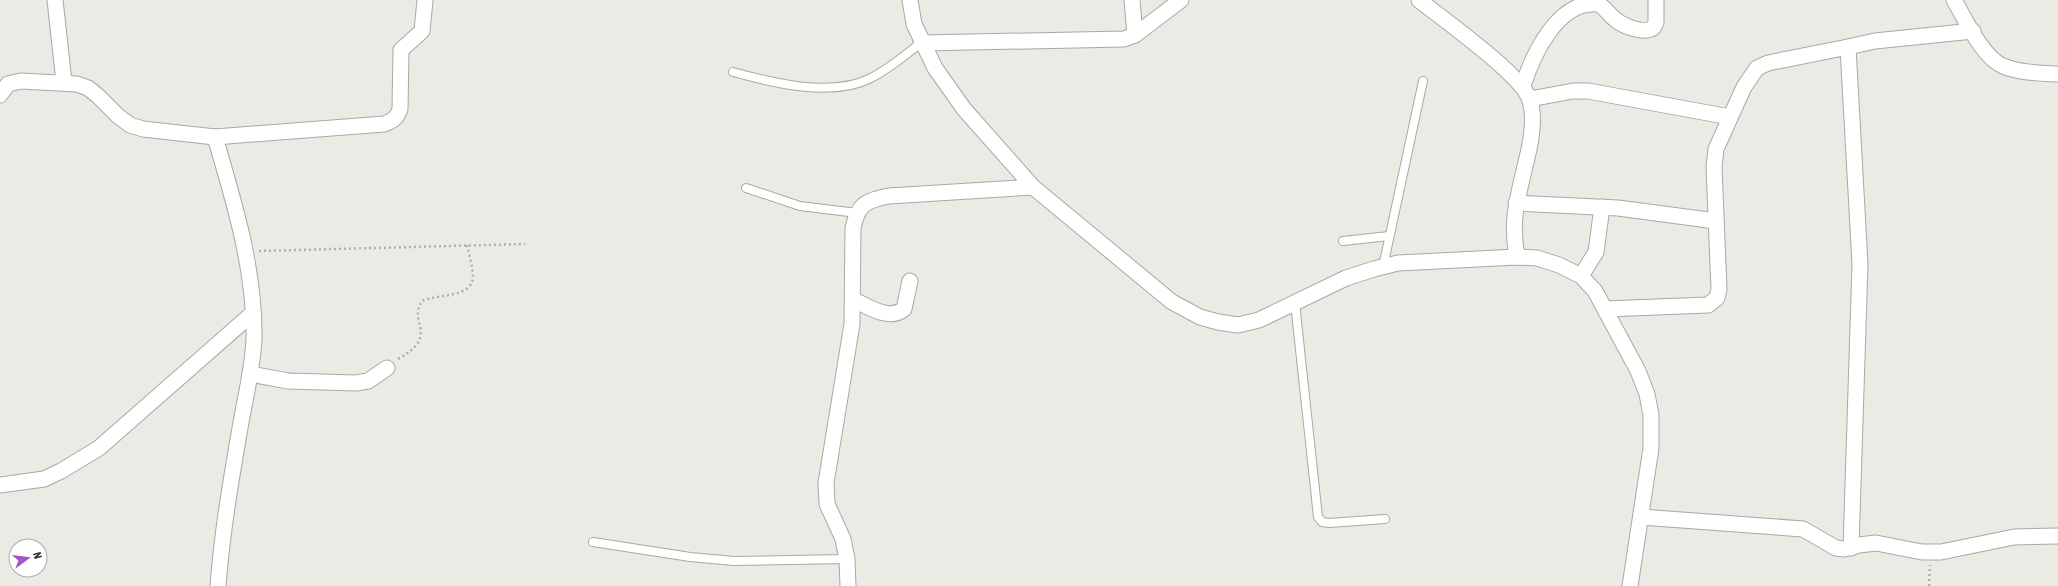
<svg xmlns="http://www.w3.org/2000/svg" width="2058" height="586" font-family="'Asap Condensed',sans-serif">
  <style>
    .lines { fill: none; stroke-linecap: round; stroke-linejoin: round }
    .service-casing { stroke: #aaa8a2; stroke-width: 10 }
    .minor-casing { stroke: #aaa8a2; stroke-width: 17 }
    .path { stroke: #b0aea9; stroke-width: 2.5; stroke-dasharray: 2 3; stroke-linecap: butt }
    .service { stroke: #fff; stroke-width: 8 }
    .minor { stroke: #fff; stroke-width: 15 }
  </style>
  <rect width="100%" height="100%" fill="#eceae4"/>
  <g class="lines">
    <defs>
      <g id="service">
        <path d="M733 72C773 83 832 98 871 78 889 69 905 55 921 43"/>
        <path d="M746 188 800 206 857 213"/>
        <path d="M1343 241 1389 236"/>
        <path d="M1383 267 1423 81"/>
        <path d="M1295 303 1318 517 1322 522 1329 523 1385 519"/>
        <path d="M593 542 690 557 734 561 847 559"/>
      </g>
      <g id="minor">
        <path d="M55 0 64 82"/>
        <path d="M910 0 914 24 935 68 964 109 1033 187 1172 302 1200 317 1218 322 1238 325 1259 320 1346 278 1374 269 1398 263 1517 257 1537 258 1559 265 1581 276 1595 291 1638 371 1647 394 1651 415V448L1630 586"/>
        <path d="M1132 0 1135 35"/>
        <path d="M1419 0C1443 19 1520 74 1529 98 1536 116 1531 143 1526 162 1518 197 1510 220 1517 257"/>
        <path d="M1954 0C1965 19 1983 58 2003 66 2020 73 2040 73 2058 74"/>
        <path d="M921 43 1124 39 1135 35 1181 0"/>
        <path d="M1523 86C1532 57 1557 0 1598 4 1605 7 1610 16 1616 20 1625 27 1644 34 1653 28L1656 23V0"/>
        <path d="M0 95 8 84 21 81 77 84 88 88 98 96 118 116 130 125 143 129 215 137 384 124C393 121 397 118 400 109L401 50 422 31 425 0"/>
        <path d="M1530 99 1573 91H1588L1730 117"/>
        <path d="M215 137C234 202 255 269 254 338 253 368 245 398 240 428 231 480 222 532 218 586"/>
        <path d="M1516 203 1618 208 1716 221"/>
        <path d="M1581 276 1596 252 1602 207"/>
        <path d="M854 300C869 307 889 321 904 309L910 281"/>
        <path d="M1605 309 1708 305 1717 298 1719 289 1714 167 1716 149 1744 87 1757 68 1768 63 1848 47"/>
        <path d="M250 374 288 381 356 383 368 381 387 368"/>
        <path d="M0 485 44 479 61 471 99 448 253 313"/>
        <path d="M1641 517 1803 529 1836 548 1844 549 1859 545 1876 543 1922 552H1941L2014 537 2058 536"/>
        <path d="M1851 548 1860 264 1848 47 1875 41 1973 31"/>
        <path d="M848 586 847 559 843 539 827 504 826 483 852 324 853 228C858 204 865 201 889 196L1033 187"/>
      </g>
    </defs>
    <use href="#service" class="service-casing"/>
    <use href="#minor" class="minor-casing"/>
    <g class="path">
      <path d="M259 251 525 244"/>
      <path d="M398 359C441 335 407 324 422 301 437 294 472 298 473 277 473 267 469 255 467 245"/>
      <path d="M1929 586 1930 565"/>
    </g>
    <use href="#service" class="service"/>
    <use href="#minor" class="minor"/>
  </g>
  <g transform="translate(28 558) rotate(75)"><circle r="19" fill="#ffffff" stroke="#adadac"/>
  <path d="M0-3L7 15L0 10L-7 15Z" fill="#a256c8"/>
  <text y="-6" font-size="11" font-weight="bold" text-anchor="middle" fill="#333330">N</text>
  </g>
</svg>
